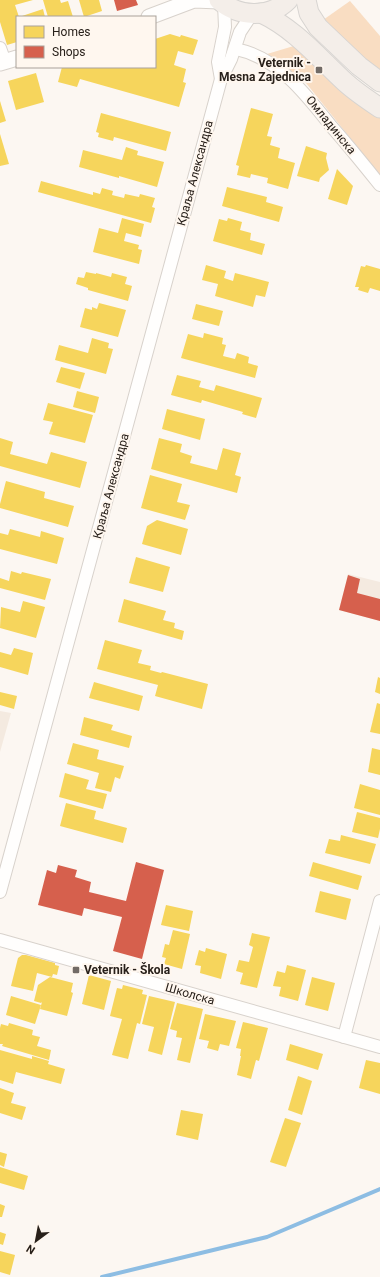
<svg xmlns="http://www.w3.org/2000/svg" width="380" height="1277" font-family="Roboto,sans-serif">
  <style>
    .built { fill: #f4eae0 }
    .green { fill: #f9ddc2 }
    .homes { fill: #f6d55c }
    .shops { fill: #d6604d }
    .lines { fill: none; stroke-linecap: round; stroke-linejoin: round }
    .stream { stroke: #8dbde3; stroke-width: 4 }
    .minor-casing { stroke: #d8d2cc; stroke-width: 14 }
    .tertiary-casing { stroke: #d8d2cc; stroke-width: 17 }
    .primary-casing { stroke: #d7d4d1; stroke-width: 21 }
    .minor { stroke: #fffefd; stroke-width: 12 }
    .tertiary { stroke: #fffefd; stroke-width: 15 }
    .primary { stroke: #f4eee9; stroke-width: 19 }
    .poi-dot { fill: #726b66; stroke: #fff7ef; stroke-width: 1.5 }
    .labels { text-anchor: middle; stroke-width: 4; stroke-linejoin: round; paint-order: stroke }
    .poi-label { font-size: 12px; font-weight: bold; fill: #28201a; stroke: #fff7ef; text-anchor: end }
    .street-label { font-size: 12px; fill: #28201a; stroke: #fff7ef }
  </style>
  <rect width="100%" height="100%" fill="#fcf7f2"/>
  <g class="built">
    <path d="M348 574 380 582V621L339 610Z"/>
    <path d="M0 711 11 713 0 752Z"/>
  </g>
  <g class="green">
    <path d="M350 1 380 36V73L323 20Z"/>
    <path d="M297 45 380 116V175L306 83 278 60 267 54Z"/>
  </g>
  <g class="homes">
    <path d="M0 0H33L15 5 19 17H17V42L7 45 0 22Z"/>
    <path d="M43 0H60L61 3 68 1 73 17H48Z"/>
    <path d="M79 0H99L102 11 84 17Z"/>
    <path d="M43 9 45 17H19Z"/>
    <path d="M170 34 180 37 181 35 198 40 193 55 178 51 174 65 186 69 183 82 186 83 179 107 80 79 77 87 58 82 62 67H155V39Z"/>
    <path d="M36 73 44 102 16 110 8 81Z"/>
    <path d="M0 101 6 121 0 123Z"/>
    <path d="M251 108 273 114 267 136 272 137 270 145 280 148 278 158 295 163 288 189 267 183 268 178 251 174 250 178 237 175 239 166 236 165Z"/>
    <path d="M101 113 171 132 166 151 114 137 113 141 98 137 99 133 96 132Z"/>
    <path d="M0 134 9 164 0 166Z"/>
    <path d="M306 146 327 153 326 158 329 170 320 178 319 182 297 176Z"/>
    <path d="M126 147 138 151 137 155 164 162 157 187 119 176V178L79 167 83 150 122 160Z"/>
    <path d="M337 169 353 186 347 205 328 199Z"/>
    <path d="M41 181 93 195V192L100 194 102 188 113 191 112 195 124 198 125 194 139 197 140 194 155 198 152 207 155 208 151 223 38 192Z"/>
    <path d="M227 187 267 197 266 202 283 207 279 222 222 206Z"/>
    <path d="M122 218 144 224 141 237 126 233 124 241 139 245 138 249 142 250 139 264 93 252 99 228 118 233Z"/>
    <path d="M228 218 242 222 240 230 251 233 250 240 265 244 262 255 213 241 219 219 227 221Z"/>
    <path d="M206 265 226 271 224 278 233 281 235 273 269 282 265 297 256 295 253 307 215 296 218 284 202 280Z"/>
    <path d="M366 265 380 269V291L370 288 368 293 358 290 359 287H355L361 266 365 267Z"/>
    <path d="M86 272 96 274V273L111 277 112 273 127 277 125 284 132 286 128 301 88 290V288L76 284 78 277 84 278Z"/>
    <path d="M99 303 126 310 118 337 80 327 85 308 92 310V307L97 309Z"/>
    <path d="M196 304 223 311 219 326 192 319Z"/>
    <path d="M204 333 223 338 222 344 226 345 223 356 235 359 237 353 249 357 248 363 258 366 255 378 181 358 188 334 203 338Z"/>
    <path d="M92 338 109 343 108 348 113 349 106 374 55 360 59 345 88 353Z"/>
    <path d="M61 367 85 373 80 389 56 382Z"/>
    <path d="M177 375 201 381 199 387 214 391 216 385 262 398 256 418 242 414 243 412 202 400 201 403 171 395Z"/>
    <path d="M77 391 99 397 95 413 73 407Z"/>
    <path d="M48 403 93 415 85 443 49 434 53 422 43 420Z"/>
    <path d="M167 409 205 419 200 440 162 429Z"/>
    <path d="M0 438 13 442 10 454 47 464 51 452 87 462 80 488 0 466Z"/>
    <path d="M159 438 182 444 180 452 192 456 190 463 217 470 223 448 241 453 235 475 241 477 237 493 151 469Z"/>
    <path d="M150 475 182 484 177 502 190 505 185 520 141 508Z"/>
    <path d="M6 481 45 492 44 498 74 506 68 527 0 508V504Z"/>
    <path d="M157 520 188 529 181 555 142 544 147 526Z"/>
    <path d="M10 529 40 537 41 531 64 538 57 564 0 549V533L8 535Z"/>
    <path d="M136 557 170 567 163 592 129 583Z"/>
    <path d="M11 571 21 574 22 572 51 579 45 600 0 588V578L9 581Z"/>
    <path d="M124 599 166 611 163 620 175 623 174 628 184 631 182 640 118 622Z"/>
    <path d="M23 601 45 607 36 638 0 628 1 607 20 612Z"/>
    <path d="M105 640 142 650 138 663 151 666 150 670 161 673 162 672 208 684 202 709 155 696 158 685 97 669Z"/>
    <path d="M14 648 33 653 28 675 0 667V652L11 655Z"/>
    <path d="M378 677 380 678V694L375 692Z"/>
    <path d="M94 682 143 696 139 711 89 698Z"/>
    <path d="M0 692 17 696 14 709 0 705Z"/>
    <path d="M377 703 380 704V734L370 732Z"/>
    <path d="M84 717 113 725 111 730 132 736 129 748 80 735Z"/>
    <path d="M73 743 99 750 97 759 124 766 120 779 115 777 111 792 95 788 99 773 67 764Z"/>
    <path d="M372 748 380 750V775L368 772Z"/>
    <path d="M65 773 89 780 86 789 107 794 103 809 59 797Z"/>
    <path d="M360 784 380 790V815L354 808Z"/>
    <path d="M66 803 96 811 94 819 127 828 123 843 60 826Z"/>
    <path d="M357 812 380 818V829L378 838 352 832Z"/>
    <path d="M341 835 376 844 370 864 325 853 329 839 340 841Z"/>
    <path d="M313 862 362 876 358 890 309 876Z"/>
    <path d="M320 891 351 899 346 920 315 912Z"/>
    <path d="M166 905 193 911 189 931 161 925Z"/>
    <path d="M173 930 190 934 182 969 164 964 166 958 162 957 165 944 169 945Z"/>
    <path d="M252 933 270 937 257 988 240 984 243 973 236 971 239 960 249 962 253 947 249 945Z"/>
    <path d="M206 948 227 954 221 979 200 973 201 966 195 965 199 950 205 952Z"/>
    <path d="M22 955H26L55 963V965L59 966 57 975 53 974 52 977 37 973 33 991 11 986 18 958Z"/>
    <path d="M287 965 306 970 298 1001 279 996 281 987 273 986 277 971 285 973Z"/>
    <path d="M89 975 111 981 104 1010 82 1004Z"/>
    <path d="M50 977 73 983 71 992 73 993 67 1016 40 1009 42 1002 41 1003 34 1001 38 985Z"/>
    <path d="M312 977 335 983 328 1011 305 1005Z"/>
    <path d="M123 985 143 990 142 994 147 995 140 1024 137 1023 128 1059 112 1055 122 1019 110 1016 117 988 122 989Z"/>
    <path d="M11 996 41 1005 35 1024 6 1015Z"/>
    <path d="M149 996 175 1002 162 1055 148 1051 154 1027 142 1024Z"/>
    <path d="M177 1003 203 1009 190 1063 177 1060 182 1038 176 1037 177 1031 170 1029Z"/>
    <path d="M205 1014 236 1021 229 1046 220 1044 218 1051 207 1048 209 1041 199 1039Z"/>
    <path d="M243 1022 268 1028 259 1061 256 1060 251 1079 237 1075 241 1056H240L241 1049 236 1048Z"/>
    <path d="M9 1023 33 1030 32 1035 40 1037 37 1046 51 1050 49 1060 2 1046 3 1044H0V1028L1 1024 8 1026Z"/>
    <path d="M290 1044 323 1054 318 1070 286 1060Z"/>
    <path d="M0 1050 32 1059V1056L49 1061 48 1064 65 1069 61 1084 16 1072 13 1084 0 1080Z"/>
    <path d="M366 1060 380 1063V1094L359 1088Z"/>
    <path d="M298 1076 312 1081 302 1115 288 1110Z"/>
    <path d="M0 1088 14 1093 11 1103 26 1107 22 1120 0 1113Z"/>
    <path d="M181 1110 203 1114 198 1140 176 1135Z"/>
    <path d="M285 1118 301 1123 286 1167 270 1162Z"/>
    <path d="M0 1152 7 1154 4 1167 0 1165Z"/>
    <path d="M0 1167 28 1176 24 1190 0 1183Z"/>
    <path d="M0 1204 5 1206 2 1217H0Z"/>
    <path d="M0 1232 6 1234 3 1245 0 1244Z"/>
    <path d="M0 1251 15 1255 10 1275 0 1272Z"/>
  </g>
  <g class="shops">
    <path d="M114 0H136L138 5 117 11Z"/>
    <path d="M348 575 360 579 357 593 380 599V621L339 610Z"/>
    <path d="M136 862 164 870 142 959 113 951 122 917 84 908 82 916 38 905 47 870 56 873 58 865 77 870 75 877 91 882 89 892 126 901Z"/>
  </g>
  <g class="lines">
    <path class="stream" d="M102 1277 267 1237 380 1189"/>
    <defs>
      <g id="minor">
        <path d="M0 48 5 62"/>
        <path d="M236 49C278 58 305 93 331 126 348 145 364 165 380 185"/>
        <path d="M221 79 218 62 225 27 224 4"/>
        <path d="M0 892 221 79 231 59 240 32 252 14"/>
        <path d="M0 940 380 1047"/>
        <path d="M344 1037 380 901"/>
      </g>
      <g id="tertiary">
        <path d="M149 17 194 0 219 1"/>
        <path d="M0 63 17 58"/>
      </g>
      <g id="primary">
        <path d="M219 0C238 17 269 19 288 0"/>
        <path d="M306 0 309 13 318 27 359 66 380 82"/>
        <path d="M261 13C295 29 318 57 345 82 356 92 368 100 380 108"/>
      </g>
    </defs>
    <use href="#minor" class="minor-casing"/>
    <use href="#tertiary" class="tertiary-casing"/>
    <use href="#primary" class="primary-casing"/>
    <use href="#minor" class="minor"/>
    <use href="#tertiary" class="tertiary"/>
    <use href="#primary" class="primary"/>
  </g>
  <g class="poi-dot">
    <rect x="315" y="66" width="8" height="8" rx="2"/>
    <rect x="72" y="966" width="8" height="8" rx="2"/>
  </g>
  <g class="labels">
    <g class="poi-label">
      <text x="311" y="67">Veternik -<tspan x="311" dy="14">Mesna Zajednica</tspan></text>
      <text x="84" y="974" text-anchor="start">Veternik - Škola</text>
    </g>
    <g class="street-label">
      <text transform="translate(331 125) rotate(51)" y="4">Омладинска</text>
      <text transform="translate(195 173) rotate(-75)" y="4">Краља Александра</text>
      <text transform="translate(111 486) rotate(-75)" y="4">Краља Александра</text>
      <text transform="translate(190 994) rotate(16)" y="4">Школска</text>
    </g>
  </g>
  <rect x="16" y="16" width="140" height="52" fill="#fff7ef" stroke="#a9a19a"/>
  <rect x="24" y="26" width="20" height="12" fill="#f6d55c" stroke="#a9a19a"/>
  <text x="52" y="36" font-size="12" fill="#28201a">Homes</text>
  <rect x="24" y="46" width="20" height="12" fill="#d6604d" stroke="#a9a19a"/>
  <text x="52" y="56" font-size="12" fill="#28201a">Shops</text>
  <g transform="translate(36 1241) rotate(212)" stroke="#fff7ef" stroke-width="3" paint-order="stroke">
  <path d="M0-3L7 15L0 10L-7 15Z" fill="#28201a"/>
  <text y="-6" font-size="11" font-weight="bold" text-anchor="middle" fill="#28201a">N</text>
  </g>
</svg>
